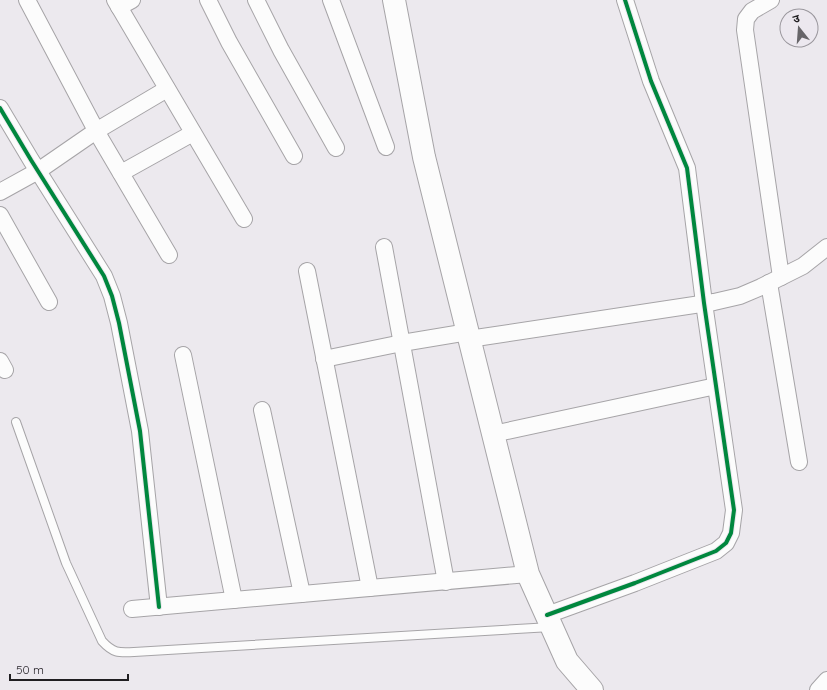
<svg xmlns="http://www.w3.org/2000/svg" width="827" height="690" font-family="Quicksand,'Noto Sans Devanagari',sans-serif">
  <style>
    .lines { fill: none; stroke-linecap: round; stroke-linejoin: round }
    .service-casing { stroke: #a6a4a7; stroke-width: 10 }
    .minor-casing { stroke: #a6a4a7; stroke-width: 18 }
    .secondary-casing { stroke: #a6a4a7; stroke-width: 24 }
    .service { stroke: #fcfcfc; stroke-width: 8 }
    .minor { stroke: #fcfcfc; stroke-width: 16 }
    .secondary { stroke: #fcfcfc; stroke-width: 22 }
    .cycleway-casing { stroke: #ece8ef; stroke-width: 6 }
    .cycleway { stroke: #00873e; stroke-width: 4 }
  </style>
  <rect width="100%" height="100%" fill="#ece9ee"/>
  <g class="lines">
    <defs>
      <path id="service" d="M16 422 66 563 102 641C113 653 118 653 134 652L551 627"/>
      <g id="minor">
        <path d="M27 0 99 136 169 255"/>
        <path d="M115 0 244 219"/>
        <path d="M208 0 229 42 294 156"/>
        <path d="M256 0 281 50 336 148"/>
        <path d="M331 0 386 147"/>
        <path d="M771 0 752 11 746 19 745 30 781 277"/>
        <path d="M119 7 132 0"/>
        <path d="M0 108 31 160 104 276 112 296 119 323 140 431 159 607"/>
        <path d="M121 173 193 133"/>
        <path d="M0 192 38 171 96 131 167 89"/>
        <path d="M0 215 49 302"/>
        <path d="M384 247 446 582"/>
        <path d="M307 271 370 588"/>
        <path d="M769 283 799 462"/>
        <path d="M469 339 714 302 740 296 761 287 803 266 827 247"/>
        <path d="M183 355 234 600"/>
        <path d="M324 359 402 343 468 332"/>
        <path d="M0 361 5 370"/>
        <path d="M262 410 302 594"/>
        <path d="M493 434 716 386"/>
        <path d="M132 609 528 574"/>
        <path d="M547 615 635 583 716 551 726 543 731 533 734 510 704 303 687 168 651 81 625 0"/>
        <path d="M818 690 827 680"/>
      </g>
      <path id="secondary" d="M394 0 424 157 528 574 567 661 592 690"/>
    </defs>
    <use href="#service" class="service-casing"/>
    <use href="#minor" class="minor-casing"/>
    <use href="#secondary" class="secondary-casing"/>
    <use href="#service" class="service"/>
    <use href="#minor" class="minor"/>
    <use href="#secondary" class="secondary"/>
    <defs>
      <g id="cycleway">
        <path d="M0 108 31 160 104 276 112 296 119 323 140 431 159 607"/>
        <path d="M547 615 635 583 716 551 726 543 731 533 734 510 704 303 687 168 651 81 625 0"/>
      </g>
    </defs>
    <use href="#cycleway" class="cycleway-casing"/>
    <use href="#cycleway" class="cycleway"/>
  </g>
  <g transform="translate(799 28) rotate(343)"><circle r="19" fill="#ece8ef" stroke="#9a979d"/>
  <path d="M0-3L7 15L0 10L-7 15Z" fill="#676569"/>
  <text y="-6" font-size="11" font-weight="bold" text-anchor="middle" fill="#201e21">उ</text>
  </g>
  <path d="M10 674v6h118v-6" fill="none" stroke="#201e21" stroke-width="2"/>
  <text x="16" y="674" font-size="12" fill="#201e21" stroke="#ece8ef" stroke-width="3" paint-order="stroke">50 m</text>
</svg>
